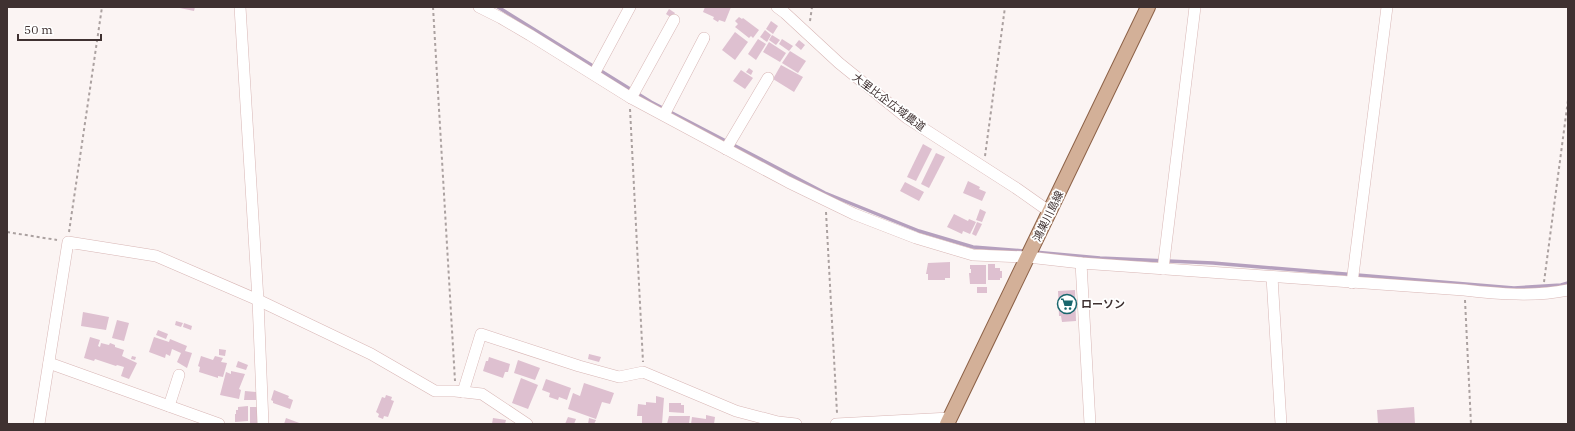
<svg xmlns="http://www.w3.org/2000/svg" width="1575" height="431" font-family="'IBM Plex Serif','Noto Sans JP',serif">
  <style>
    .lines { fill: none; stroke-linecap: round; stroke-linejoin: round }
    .stream { stroke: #b5a0be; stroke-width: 3.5 }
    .building { fill: #dec0d0 }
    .minor-casing { stroke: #d8b6b5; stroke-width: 12 }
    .major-casing { stroke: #8c6147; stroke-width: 16 }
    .path { stroke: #aba1a0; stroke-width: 2; stroke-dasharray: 3 3; stroke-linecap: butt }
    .minor { stroke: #fff; stroke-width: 11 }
    .major { stroke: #d3b098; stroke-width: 14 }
    .labels { text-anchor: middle; stroke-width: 3.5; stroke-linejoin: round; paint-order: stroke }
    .street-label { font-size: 11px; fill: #3f3131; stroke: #fff }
    .poi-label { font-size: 11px; font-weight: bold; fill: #3f3131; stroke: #fff; text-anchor: start }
  </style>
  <rect width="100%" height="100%" fill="#fbf4f3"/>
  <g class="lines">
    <g class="stream">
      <path d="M498 7 651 102 825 193 919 231 973 247 1024 251"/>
      <path d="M1034 252 1100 258 1213 263 1514 288 1561 285 1568 283"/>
    </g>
  </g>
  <g class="building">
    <path d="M175 7H195L194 11Z"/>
    <path d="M705 7H731L725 22 719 20 718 22 713 19 714 17 703 12Z"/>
    <path d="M669 9 675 13 672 18 666 14Z"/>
    <path d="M739 17 742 19 743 18 759 30 753 38 751 36 749 38 735 27 738 24 735 21Z"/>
    <path d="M771 21 778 26 773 34 766 29Z"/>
    <path d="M765 30 771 35 767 42 760 37Z"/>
    <path d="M735 32 748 42 735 60 722 50Z"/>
    <path d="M772 35 780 40 776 45 769 40Z"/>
    <path d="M758 39 766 44 756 60 748 54Z"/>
    <path d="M782 39 793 46 789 51 779 44Z"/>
    <path d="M799 40 805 45 801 50 795 45Z"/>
    <path d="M769 42 786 53 780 62 763 52Z"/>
    <path d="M790 51 806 61 798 73 782 63Z"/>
    <path d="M781 65 803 77 794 92 773 79Z"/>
    <path d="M749 68 753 71 751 75 746 72Z"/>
    <path d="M741 70 753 78 745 89 733 81Z"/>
    <path d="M923 144 932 149 916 181 907 177Z"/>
    <path d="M936 153 945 157 929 188 921 184Z"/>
    <path d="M968 181 980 187 979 189 986 192 982 201 963 193Z"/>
    <path d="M905 182 924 192 919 201 900 191Z"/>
    <path d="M980 209 986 212 982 222 976 220Z"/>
    <path d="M954 214 968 221 969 219 976 222 970 234 963 231 962 234 947 227Z"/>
    <path d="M977 222 982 224 976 236 972 234Z"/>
    <path d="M950 262V278H945V280H928V274H926L928 263Z"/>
    <path d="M988 264H995V268H1000V271H1002V278H1000V280H988Z"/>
    <path d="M970 265H986V284H970L969 273H971V269H970Z"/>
    <rect x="977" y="287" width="10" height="6"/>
    <path d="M1075 290 1076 321 1062 322 1061 316H1059L1058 291Z"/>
    <path d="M83 312 109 317 106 330 81 326Z"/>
    <path d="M117 320 129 323 124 341 112 338Z"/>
    <path d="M176 321 183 323 181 327 175 325Z"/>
    <path d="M184 323 192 326 191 330 183 327Z"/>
    <path d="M158 330 168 334 166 339 156 335Z"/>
    <path d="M90 337 100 340 98 346 100 347 101 343 109 345 110 343 115 345V347L124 350 122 356 137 363 129 379 121 376 124 367 117 365 116 366 95 359 94 361 84 358Z"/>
    <path d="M154 337 169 342 170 339 187 346 185 351 192 353 187 368 177 362 181 353 172 349 170 356 166 354 165 358 149 352Z"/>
    <path d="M219 349 226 350 225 356 219 355Z"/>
    <path d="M589 354 601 357 599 362 588 359Z"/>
    <path d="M132 356 136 357 135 360 131 359Z"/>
    <path d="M201 356 213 360 215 356 223 358 221 362 227 363 223 377 218 376V378L199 372 200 367 198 366Z"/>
    <path d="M489 357 510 364 508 372H505L503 378 483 371 486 361H488Z"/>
    <path d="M518 360 540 368 535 380 514 373Z"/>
    <path d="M238 361 248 365 246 370 236 367Z"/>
    <path d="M231 371 245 374 239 389 241 390 239 399 220 395 226 372 231 374Z"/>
    <path d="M521 378 538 385 528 409 512 403Z"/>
    <path d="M546 379 571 388 567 400 559 397 558 400 549 397 550 393 542 390Z"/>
    <path d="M584 383 614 393 610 404 602 402 596 419 568 409 573 393 580 396Z"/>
    <path d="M274 390 289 396 288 398 293 400 290 409 273 403V401L271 400Z"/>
    <path d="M245 391 256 392V400H244Z"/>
    <path d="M386 395 392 397 391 400 394 401 388 417 384 416 383 419 378 417 379 414 376 412 382 397 385 398Z"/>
    <path d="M656 396 664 398 662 424H642V416H637L638 404 646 405V402L656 403Z"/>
    <path d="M669 403H681V405H684V413L669 412Z"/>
    <path d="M248 406V421L235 422V414H236V410H238V407Z"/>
    <path d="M250 407H260L258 423H250Z"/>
    <path d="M1414 407 1415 424H1378L1377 410Z"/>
    <path d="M706 415 715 417 714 424H691L692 417 706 419Z"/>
    <path d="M669 416H690L689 424H667Z"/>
    <path d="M568 417 576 419 574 424H565Z"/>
    <path d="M286 418 302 424H284Z"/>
    <path d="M493 418 506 420 505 424H492Z"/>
    <path d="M589 418 596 420 594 424H588Z"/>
  </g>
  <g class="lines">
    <defs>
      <g id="minor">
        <path d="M240 7 258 300 263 424"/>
        <path d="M479 7 501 18 530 35 631 98 788 182 854 214 916 238 973 255 1028 257 1081 263 1464 290C1499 294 1534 297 1568 290"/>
        <path d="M777 7 785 13 839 63 907 118 1016 188 1050 212"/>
        <path d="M594 74 630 7"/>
        <path d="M631 98 674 20"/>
        <path d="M664 115 704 38"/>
        <path d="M726 149 768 78"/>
        <path d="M1081 263 1090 424"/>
        <path d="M1163 269 1195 7"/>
        <path d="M1272 277 1281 424"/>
        <path d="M1352 283 1387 7"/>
        <path d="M49 363 219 424"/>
        <path d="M463 392 481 334 579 366 619 377 643 372 736 411 778 422 796 424"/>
        <path d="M169 406 179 375"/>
        <path d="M39 424 68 242 156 256 258 300 371 354 435 391H455L482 394 527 424"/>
        <path d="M836 424 950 418"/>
      </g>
      <path id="major" d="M947 424 1148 7"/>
    </defs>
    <use href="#minor" class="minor-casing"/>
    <use href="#major" class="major-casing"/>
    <g class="path">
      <path d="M433 7 455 381"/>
      <path d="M810 21 812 7"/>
      <path d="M630 109 643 362"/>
      <path d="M985 156 1005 7"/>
      <path d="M826 212 837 413"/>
      <path d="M7 232 57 240"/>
      <path d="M69 232 102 7"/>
      <path d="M1544 282 1568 100"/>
      <path d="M1465 300 1471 424"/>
    </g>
    <use href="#minor" class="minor"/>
    <use href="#major" class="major"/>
  </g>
  <defs>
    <symbol id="supermarket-ring" viewBox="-11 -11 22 22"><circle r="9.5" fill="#fff" stroke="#19666d" stroke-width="1.5"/><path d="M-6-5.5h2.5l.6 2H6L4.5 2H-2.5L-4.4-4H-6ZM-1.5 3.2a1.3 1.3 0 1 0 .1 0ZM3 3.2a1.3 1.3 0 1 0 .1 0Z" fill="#19666d"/></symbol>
  </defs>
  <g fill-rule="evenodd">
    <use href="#supermarket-ring" x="1056" y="293" width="22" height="22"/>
  </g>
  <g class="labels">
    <g class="street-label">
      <text transform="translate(889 102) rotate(37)" y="4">大里比企広域農道</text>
      <text transform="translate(1048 216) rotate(-64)" y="4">鴻巣川島線</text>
    </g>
    <g class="poi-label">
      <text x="1081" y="308">ローソン</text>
    </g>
  </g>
  <rect width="1575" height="431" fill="none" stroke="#3f3131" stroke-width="16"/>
  <path d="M18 34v6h83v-6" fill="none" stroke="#3f3131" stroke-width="2"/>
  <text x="24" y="34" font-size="12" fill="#3f3131" stroke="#ffffff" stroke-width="3" paint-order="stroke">50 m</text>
</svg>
